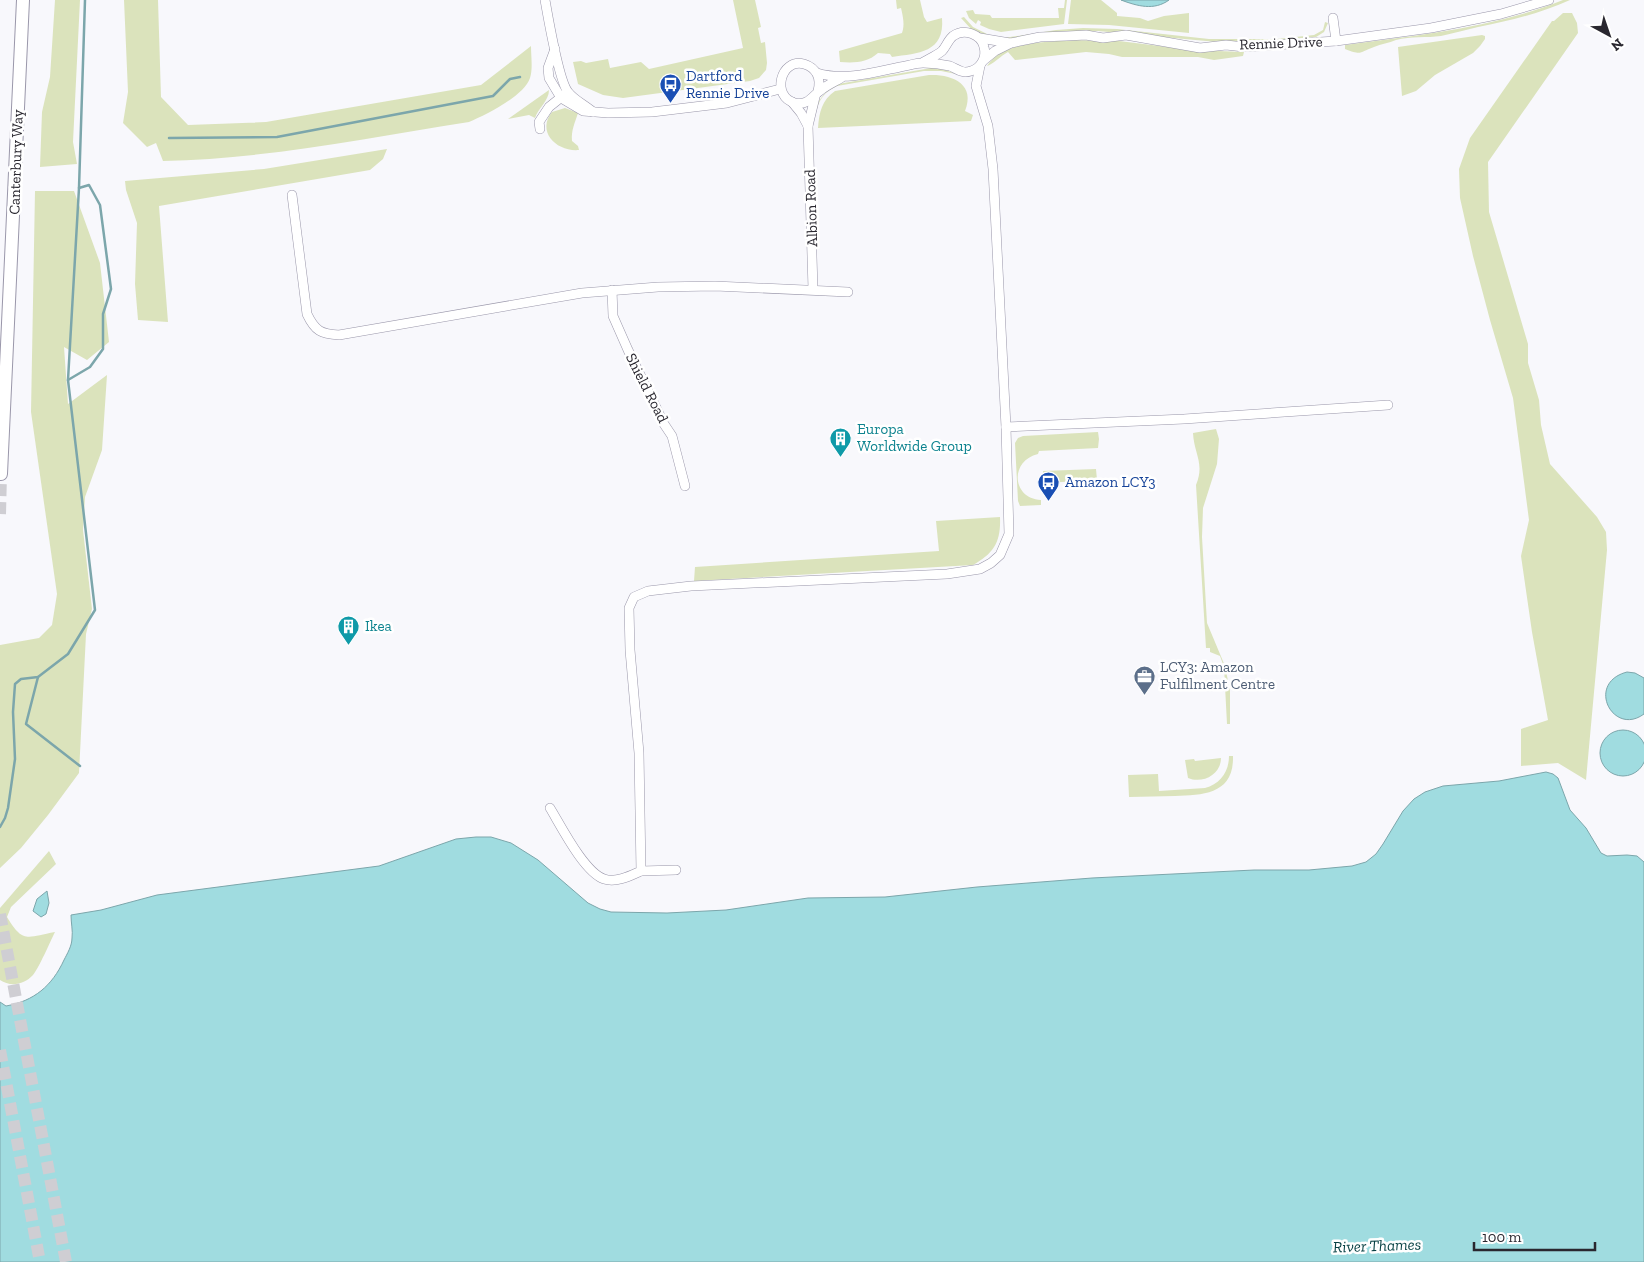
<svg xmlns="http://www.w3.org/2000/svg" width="1644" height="1262" font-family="'Zilla Slab',serif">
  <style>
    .green { fill: #dbe3bc }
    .water { fill: #a0dce0; stroke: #7ca6ab }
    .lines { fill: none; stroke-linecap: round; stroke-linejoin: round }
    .stream { stroke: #7ca6ab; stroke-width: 2.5 }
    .highway-tunnel { stroke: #cfced3; stroke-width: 12; stroke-dasharray: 12 6; stroke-linecap: butt }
    .minor-casing { stroke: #9a97aa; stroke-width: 10 }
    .highway-casing { stroke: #9a97aa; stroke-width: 14 }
    .minor { stroke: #fff; stroke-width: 9 }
    .highway { stroke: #fff; stroke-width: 12 }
    .labels { text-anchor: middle; stroke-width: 5; stroke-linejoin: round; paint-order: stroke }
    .street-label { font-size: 15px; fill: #29272f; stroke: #fff }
    .transit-label { font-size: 15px; fill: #164399; stroke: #fff; text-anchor: start }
    .culture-label { font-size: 15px; fill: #0d838f; stroke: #fff; text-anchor: start }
    .service-label { font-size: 15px; fill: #4e5e75; stroke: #fff; text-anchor: start }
    .water-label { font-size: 16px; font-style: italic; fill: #053f42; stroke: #fff }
  </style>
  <rect width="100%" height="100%" fill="#f8f8fc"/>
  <g class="green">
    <path d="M55 0H80L73 142 77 164 40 167 42 112 50 77Z"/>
    <path d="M124 0H158L161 97 188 125 266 122 481 85 531 46C531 56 533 69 530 78 524 96 486 115 469 122 367 138 266 159 163 161L156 143 147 147 123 123 128 92Z"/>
    <path d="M733 0H755L761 27 758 28 761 43 765 42 767 63 766 70 759 78 750 81 623 98 603 95 578 84 573 62 581 61 586 63 608 59 610 68 641 62 649 69 743 48Z"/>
    <path d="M896 0H920L924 17 927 22 942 18C945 53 918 53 892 57L890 54 878 53C867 63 854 63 840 62L839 51 902 33C905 25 903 17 901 8L897 9Z"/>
    <path d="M1065 0H1067L1064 24 1001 32 989 29 980 25 981 22 978 20 976 24 969 18 966 11 973 10 975 14 990 15 992 18H1059L1058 8H1064Z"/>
    <path d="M1071 0H1101L1117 13V16L1140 18 1148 21 1164 16 1189 13V33L1109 25 1068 24Z"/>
    <path d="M1563 0H1570C1541 13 1510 21 1478 27 1466 30 1454 33 1441 36 1427 38 1411 36 1396 40 1389 43 1381 44 1374 47 1359 52 1363 56 1345 49V45C1418 35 1494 28 1563 0Z"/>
    <path d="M1563 13H1572L1577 23 1578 33 1488 162 1489 212 1528 344V363L1539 400 1541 425 1550 464 1597 517 1606 532 1607 550 1586 780 1558 763 1521 766V729L1548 720 1532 632 1521 556 1529 520 1513 398 1490 320 1473 256 1460 198 1459 169 1470 138 1552 21H1554Z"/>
    <path d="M964 17 973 27 989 35 1004 38 1056 30 1083 28 1117 29 1209 39H1277L1314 35 1323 30 1325 22 1328 23 1324 32 1316 37 1278 41 1217 42 1098 31 1045 33 1013 39 984 35 971 29 961 18Z"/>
    <path d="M1482 35 1485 36V39L1480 46 1473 53 1435 75 1416 91 1402 96 1398 47Z"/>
    <path d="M1066 40 1119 41 1192 50 1244 52 1243 56 1214 60 1198 57H1122L1109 54 1086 52 1015 60 1008 52C1002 55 992 65 987 66 1002 42 1041 43 1066 40Z"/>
    <path d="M931 68 943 69 956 74 941 71H924L837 86C827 91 820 97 817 109L816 108C820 96 827 91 838 84Z"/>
    <path d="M929 75C952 74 976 84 965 111L973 115 971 121 818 128C819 112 822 100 835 91Z"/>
    <path d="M549 90C549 101 538 108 535 118L529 115 508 119Z"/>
    <path d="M565 108 578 113C575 123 571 130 572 141L578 146 579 150C557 152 536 132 552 112Z"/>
    <path d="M387 149 383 159 370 170 159 206 168 322 138 320 135 284 137 223 126 190 125 181 264 169Z"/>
    <path d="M35 191H74L100 263 109 342 87 360 64 347 68 404 107 375 102 450 85 497 83 530 92 609 86 634 79 773 48 815 21 848 0 868V645L39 638 52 625 57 594 31 412Z"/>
    <path d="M1216 429 1219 439 1217 464 1203 508 1202 537 1207 623 1225 666 1230 691V724H1227L1224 667 1220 656 1210 652V648H1206L1196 485C1205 463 1194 454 1193 433Z"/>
    <path d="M1098 432 1099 439 1098 448 1039 451 1038 454C1009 461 1012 499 1041 500V505L1020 506 1018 501 1015 443 1018 438 1023 436Z"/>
    <path d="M1096 469 1097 480 1044 483 1043 471Z"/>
    <path d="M1000 517C1001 542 994 553 973 565L694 581 695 567 939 551 936 521Z"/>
    <path d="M1229 756H1233C1234 794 1204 795 1175 796 1160 796 1145 797 1129 797L1128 775 1158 774 1159 791 1205 788C1220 784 1229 772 1229 756Z"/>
    <path d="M1221 758C1221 775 1202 784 1188 778L1185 760 1194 759 1195 761Z"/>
    <path d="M49 851 56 864 11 907 7 917C23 944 27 937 55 932 50 942 39 968 33 975 24 985 10 987 0 980V908Z"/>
  </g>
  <g class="water">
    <path d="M1121 0H1169C1154 11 1137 6 1121 0Z"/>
    <path d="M1627 672 1635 673 1644 678V714C1613 737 1585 683 1627 672Z"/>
    <circle cx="1623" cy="753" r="23"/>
    <path d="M1546 772 1553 774 1558 778 1570 810 1586 828 1601 853 1607 856 1627 855 1637 856 1644 862V1262H0V1002L6 1006C34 1001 52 986 64 960 67 954 72 946 72 938 73 931 71 923 71 915L101 910 157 895 379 866 456 839 476 837H491L511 843 538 860 588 903 600 909 611 912 667 913 726 910 808 898 885 897 977 887 1092 878 1254 870H1309L1352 866 1366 862 1376 854 1383 844 1403 811 1414 799 1425 792 1443 786 1499 781Z"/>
    <path d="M47 891 49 903 46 914 41 917 33 911 37 899Z"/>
  </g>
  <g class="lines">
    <g class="stream">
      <path d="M169 138 277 137 493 96 510 79 520 77"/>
      <path d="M68 380 90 367 103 349V314L111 289 100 205 89 185 79 188"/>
      <path d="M38 677 26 724 80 766"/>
      <path d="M0 827 5 818 8 808 15 759 13 712 15 684 21 679 38 677 68 654 95 610 68 380 79 188 85 0"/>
    </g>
    <g class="highway-tunnel">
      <path d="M0 514 1 474"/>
      <path d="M0 914 66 1262"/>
      <path d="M0 1050 40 1262"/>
    </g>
    <defs>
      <g id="minor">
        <path d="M545 0C548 17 559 81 568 92 574 100 585 105 593 112"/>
        <path d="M1333 18 1336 41"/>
        <path d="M980 38 1010 43"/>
        <path d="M555 49 548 68 549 78 561 98 583 111 608 113 652 112 727 103 780 89"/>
        <path d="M984 60 995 51 1011 43 1040 37 1067 36 1086 35 1103 38 1126 35 1200 48 1226 45 1244 47 1336 41 1431 28 1501 14 1549 0"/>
        <path d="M817 73C845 81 872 73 900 67 907 66 915 63 923 63 931 63 941 64 950 66 957 69 962 74 971 71 981 68 987 57 984 47 981 34 964 28 953 36 948 40 946 47 942 51 936 56 928 59 922 63"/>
        <path d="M818 91C821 79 817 68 804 64 780 58 771 97 795 103 808 106 812 96 821 90 827 85 834 82 841 78"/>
        <path d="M792 102 801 113 808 126"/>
        <path d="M540 129 539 122 549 107 564 95"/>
        <path d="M292 195 307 314C315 331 321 334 339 335L582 293 658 287 715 286 848 292"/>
        <path d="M813 289 808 126 815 97"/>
        <path d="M612 290 613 316 628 350 664 424 672 436 685 486"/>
        <path d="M1006 427 1184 419 1388 405"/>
        <path d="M550 808C561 826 584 872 604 879 616 883 630 876 641 871L639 753 630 650 629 608 634 597 648 591 691 586 947 574 980 569 991 563 1000 555 1009 534 1006 427 993 169 988 126 976 86 980 66"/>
        <path d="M641 871 676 870"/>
      </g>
      <path id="highway" d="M1 474 23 0"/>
    </defs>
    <use href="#minor" class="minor-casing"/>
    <use href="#highway" class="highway-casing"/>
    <use href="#minor" class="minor"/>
    <use href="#highway" class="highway"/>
  </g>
  <defs>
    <symbol id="bus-pin" viewBox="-11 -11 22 30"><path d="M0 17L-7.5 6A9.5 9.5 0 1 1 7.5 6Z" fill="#1a4fb4" stroke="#fff"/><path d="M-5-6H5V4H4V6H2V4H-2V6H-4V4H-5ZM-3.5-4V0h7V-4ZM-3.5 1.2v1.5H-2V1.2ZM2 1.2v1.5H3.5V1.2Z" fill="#fff"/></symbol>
    <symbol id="building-pin" viewBox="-11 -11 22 30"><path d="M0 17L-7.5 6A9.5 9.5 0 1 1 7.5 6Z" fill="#0f9aa8" stroke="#fff"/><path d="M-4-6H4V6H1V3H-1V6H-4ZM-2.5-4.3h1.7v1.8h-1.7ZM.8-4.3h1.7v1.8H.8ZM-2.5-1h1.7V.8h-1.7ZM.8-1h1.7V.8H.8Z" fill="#fff"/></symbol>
    <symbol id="office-pin" viewBox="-11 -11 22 30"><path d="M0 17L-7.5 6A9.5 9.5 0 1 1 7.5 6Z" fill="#5c6f8a" stroke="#fff"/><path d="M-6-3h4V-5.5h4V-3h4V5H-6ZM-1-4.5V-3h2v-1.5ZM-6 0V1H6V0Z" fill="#fff"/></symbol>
  </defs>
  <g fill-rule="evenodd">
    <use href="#bus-pin" x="658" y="72" width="25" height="34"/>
    <use href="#building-pin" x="828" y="426" width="25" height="34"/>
    <use href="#bus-pin" x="1036" y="470" width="25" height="34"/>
    <use href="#building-pin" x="336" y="614" width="25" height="34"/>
    <use href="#office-pin" x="1132" y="664" width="25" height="34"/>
  </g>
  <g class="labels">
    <g class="street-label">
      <text transform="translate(1281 43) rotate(-2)" y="5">Rennie Drive</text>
      <text transform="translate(16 162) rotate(-88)" y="5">Canterbury Way</text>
      <text transform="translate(811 208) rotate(-92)" y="5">Albion Road</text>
      <text transform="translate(647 388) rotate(63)" y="5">Shield Road</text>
    </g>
    <g class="transit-label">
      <text x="686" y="81">Dartford<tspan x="686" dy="17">Rennie Drive</tspan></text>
      <text x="1065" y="487">Amazon LCY3</text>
    </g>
    <g class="culture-label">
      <text x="857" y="434">Europa<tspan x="857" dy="17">Worldwide Group</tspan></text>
      <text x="365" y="631">Ikea</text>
    </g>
    <g class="service-label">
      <text x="1160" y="672">LCY3: Amazon<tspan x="1160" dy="17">Fulfilment Centre</tspan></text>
    </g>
    <g class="water-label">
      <text transform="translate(1377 1245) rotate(-2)" y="6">River Thames</text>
    </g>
  </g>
  <g transform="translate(1609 35) rotate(140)" stroke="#ffffff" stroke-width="4" paint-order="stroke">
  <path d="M0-4L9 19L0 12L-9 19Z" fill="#29272f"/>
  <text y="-8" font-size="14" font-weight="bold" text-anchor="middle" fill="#29272f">N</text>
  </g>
  <path d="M1474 1242v8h121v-8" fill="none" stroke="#29272f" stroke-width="2.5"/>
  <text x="1482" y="1242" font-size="15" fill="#29272f" stroke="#ffffff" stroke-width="4" paint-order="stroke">100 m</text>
</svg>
